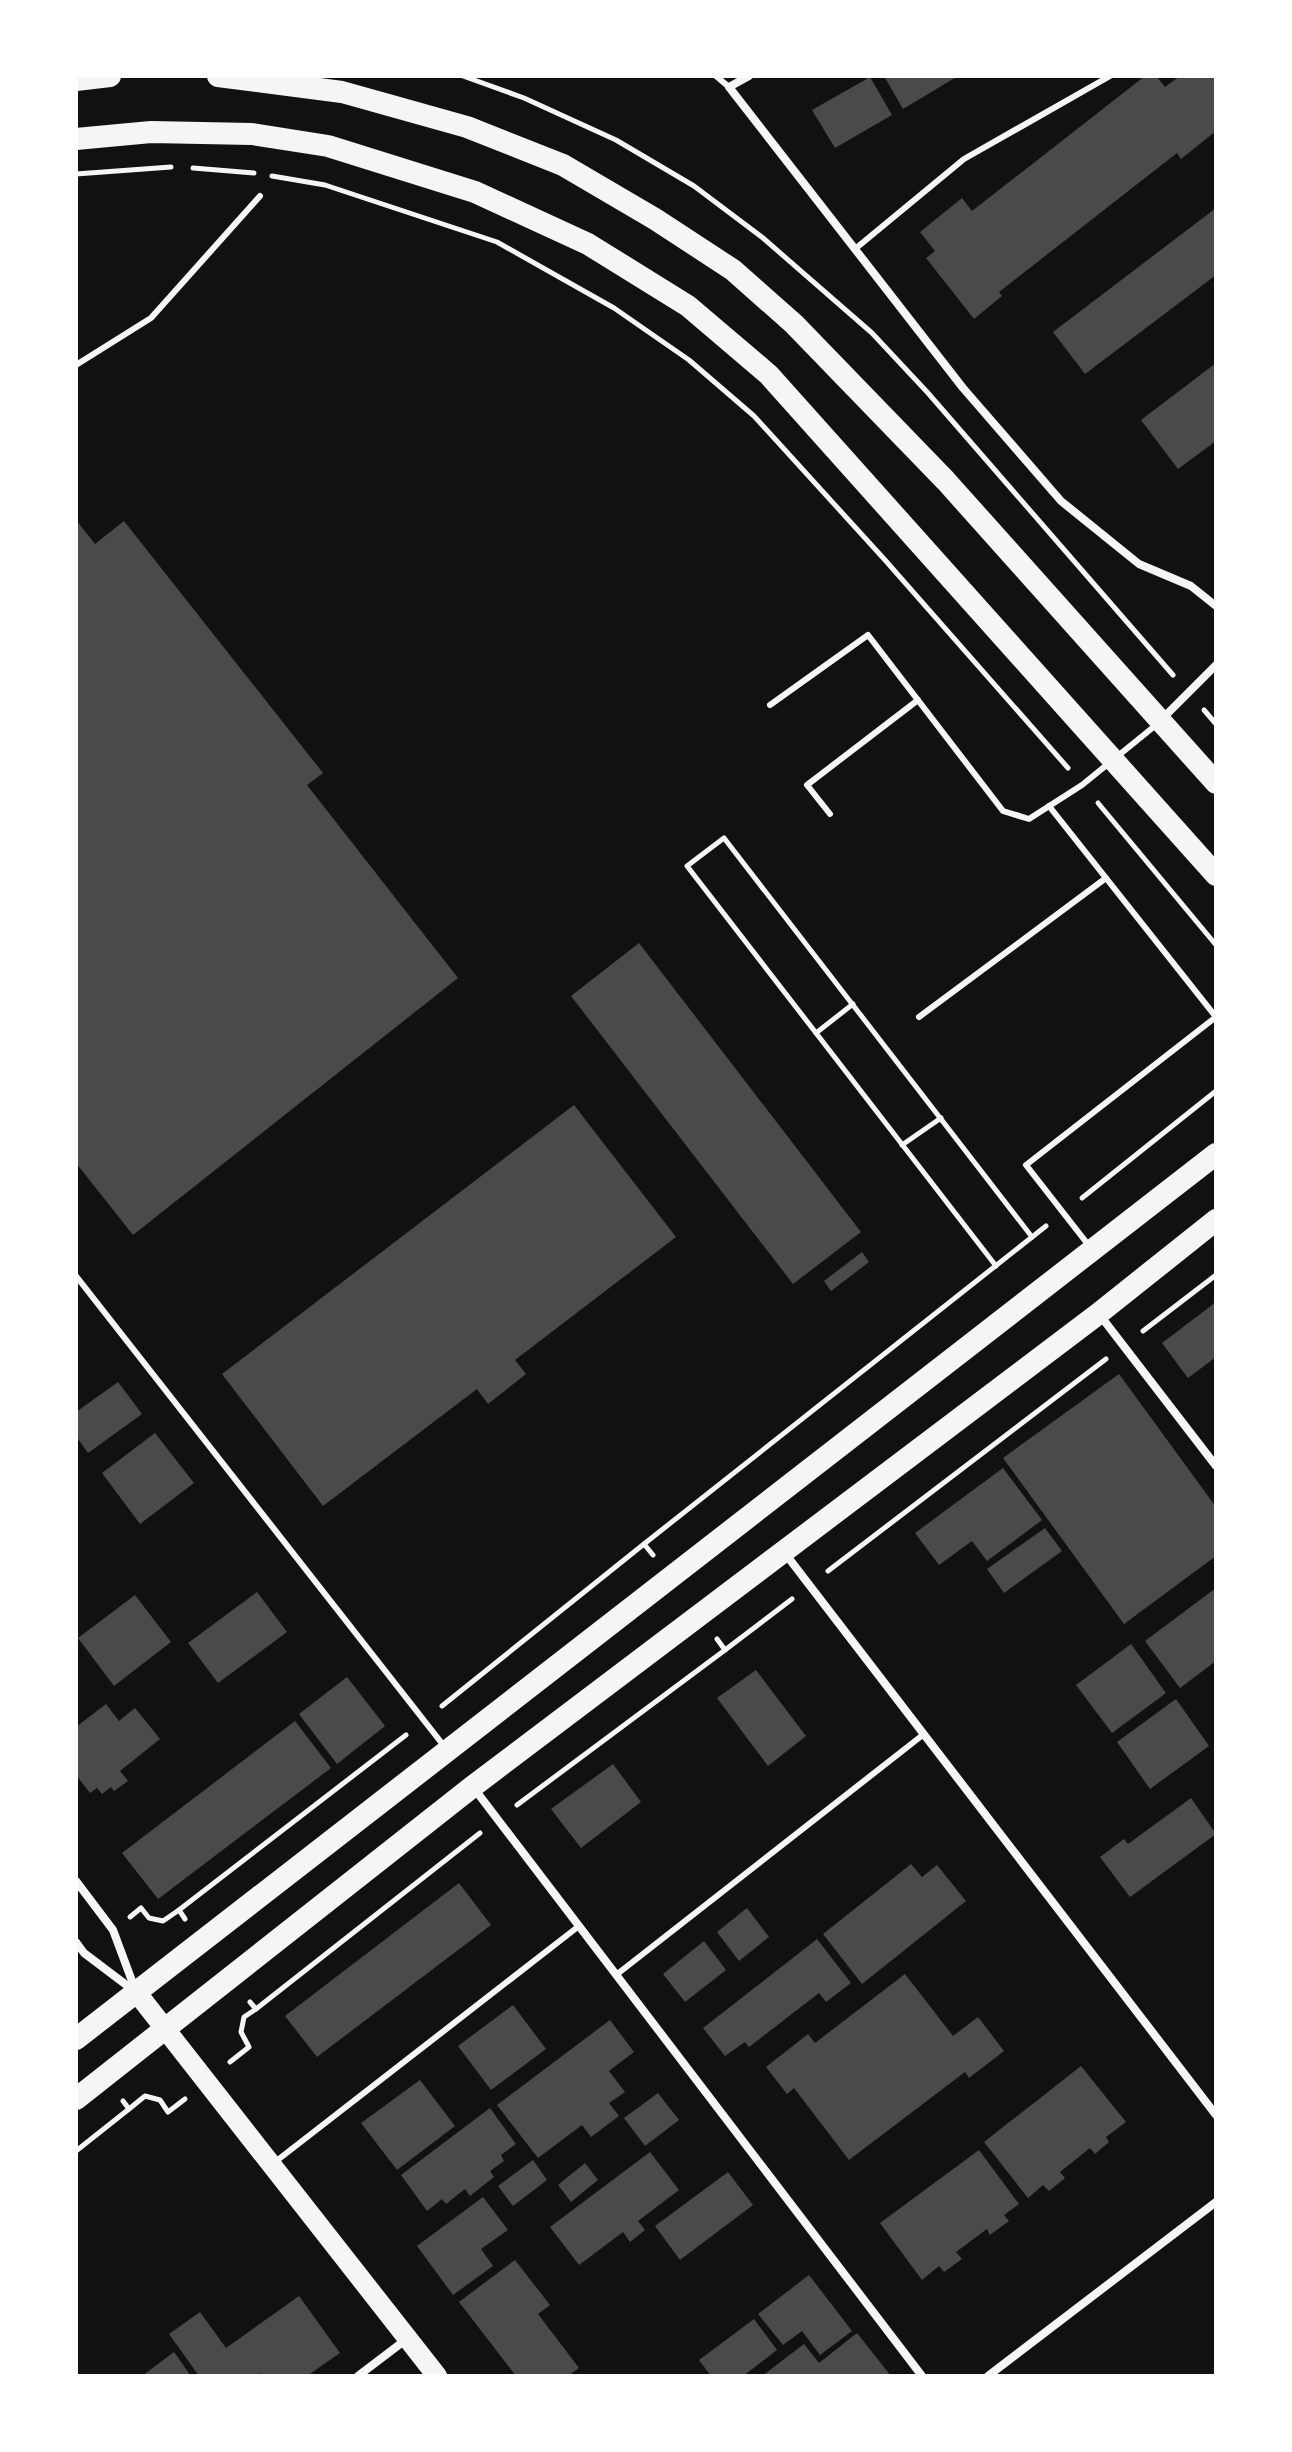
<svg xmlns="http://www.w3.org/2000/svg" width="1292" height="2452" font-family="'Sofia Sans Condensed',sans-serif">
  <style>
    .building { fill: #4a4a4a }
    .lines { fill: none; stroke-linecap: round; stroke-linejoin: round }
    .path { stroke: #f5f5f5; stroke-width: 5 }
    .service { stroke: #f5f5f5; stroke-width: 6 }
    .minor { stroke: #f5f5f5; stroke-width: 8 }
    .primary { stroke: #f5f5f5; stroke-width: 20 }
    .trunk { stroke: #f5f5f5; stroke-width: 22 }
  </style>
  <rect width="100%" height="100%" fill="#111"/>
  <g class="building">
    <path d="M884 76H958L903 109Z"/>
    <path d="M1145 76H1156L1165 87 1180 76H1216V131L1181 159 1177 153 999 292 1002 296 974 319 926 258 935 251 920 232 962 198 972 211Z"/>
    <path d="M870 77 892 115 835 148 812 110Z"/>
    <path d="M1216 208V275L1085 374 1053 332Z"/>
    <path d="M1216 363V441L1178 469 1141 420Z"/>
    <path d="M76 520 95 544 124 521 323 773 307 785 458 978 133 1235 76 1163Z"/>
    <path d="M639 943 861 1232 793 1284 571 996Z"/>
    <path d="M574 1105 676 1237 515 1360 526 1374 488 1404 477 1389 323 1506 222 1374Z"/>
    <path d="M862 1252 869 1262 831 1291 824 1281Z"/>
    <path d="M1216 1302V1357L1188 1378 1162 1343Z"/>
    <path d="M1119 1374 1216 1507V1556L1124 1624 1003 1458Z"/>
    <path d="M118 1382 142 1414 88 1453 76 1436V1412Z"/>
    <path d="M155 1433 194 1483 140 1524 102 1473Z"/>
    <path d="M1003 1468 1042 1520 987 1561 972 1541 939 1565 915 1533Z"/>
    <path d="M1045 1528 1062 1551 1004 1593 987 1569Z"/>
    <path d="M1216 1588V1661L1180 1688 1145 1641Z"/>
    <path d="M257 1592 287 1632 218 1683 188 1643Z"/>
    <path d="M135 1595 171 1642 114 1686 78 1638Z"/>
    <path d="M1131 1644 1166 1693 1112 1733 1076 1685Z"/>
    <path d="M756 1670 806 1736 768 1766 717 1698Z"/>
    <path d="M347 1677 385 1726 337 1764 299 1714Z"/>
    <path d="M1176 1699 1209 1746 1150 1789 1117 1742Z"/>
    <path d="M106 1704 119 1721 135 1708 160 1739 120 1771 128 1781 114 1791 111 1787 102 1794 97 1788 90 1793 76 1775V1727Z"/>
    <path d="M295 1721 331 1768 158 1899 122 1853Z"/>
    <path d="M613 1764 641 1802 581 1848 551 1809Z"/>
    <path d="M1191 1798 1216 1834 1130 1897 1100 1857 1124 1839 1128 1844Z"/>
    <path d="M911 1864 922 1877 937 1865 966 1901 862 1984 823 1934Z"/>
    <path d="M459 1883 491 1925 317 2057 285 2016Z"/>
    <path d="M747 1908 769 1937 739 1961 717 1932Z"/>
    <path d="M817 1939 851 1983 826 2002 819 1993 749 2047 745 2042 725 2056 703 2028Z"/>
    <path d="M704 1941 726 1970 685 2002 663 1974Z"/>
    <path d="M905 1974 953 2036 978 2017 1004 2051 969 2078 965 2072 849 2160 794 2088 787 2094 766 2067 808 2034 815 2043Z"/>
    <path d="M513 2005 546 2049 491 2090 458 2046Z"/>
    <path d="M610 2020 634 2052 609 2071 625 2092 609 2103 619 2116 591 2137 582 2125 538 2158 497 2105Z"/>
    <path d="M1081 2066 1126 2122 1106 2137 1109 2142 1095 2154 1090 2148 1060 2172 1065 2178 1049 2191 1043 2185 1028 2198 984 2142Z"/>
    <path d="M420 2080 455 2126 397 2170 361 2123Z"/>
    <path d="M658 2093 679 2120 645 2146 624 2118Z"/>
    <path d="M490 2108 516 2144 501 2155 504 2161 490 2171 494 2177 470 2196 465 2189 446 2204 442 2199 427 2211 401 2175Z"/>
    <path d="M979 2150 1019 2204 1004 2215 1009 2221 990 2235 987 2229 956 2252 962 2259 944 2272 939 2266 922 2280 880 2223Z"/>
    <path d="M650 2152 679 2190 638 2221 645 2230 630 2242 623 2232 579 2265 550 2227Z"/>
    <path d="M533 2160 547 2180 513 2206 498 2186Z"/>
    <path d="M585 2163 598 2180 571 2202 558 2185Z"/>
    <path d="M728 2172 753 2205 680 2260 655 2226Z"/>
    <path d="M483 2197 508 2230 481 2249 493 2266 453 2295 417 2246Z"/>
    <path d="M515 2260 550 2305 538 2314 579 2368 568 2376H516L459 2302Z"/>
    <path d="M809 2275 852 2331 820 2355 802 2331 783 2345 758 2314Z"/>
    <path d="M299 2296 340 2353 307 2376H263L261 2373 257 2376H199L169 2334 200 2312 226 2348Z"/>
    <path d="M754 2319 777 2350 743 2376H711L699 2360Z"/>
    <path d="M857 2333 891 2376H762L804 2344 819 2363Z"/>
    <path d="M174 2352 191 2376H142Z"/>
  </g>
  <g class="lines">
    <g class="path">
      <path d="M463 76 524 98 616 140 694 186 763 238 872 333 928 393 1173 675"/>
      <path d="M193 168 254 173"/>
      <path d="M76 174 171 167"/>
      <path d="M272 176 325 185 497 242 614 308 689 360 754 416 885 560 1068 768"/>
      <path d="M1204 710 1216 724"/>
      <path d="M1098 803 1216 945"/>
      <path d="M816 1033 853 1004"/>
      <path d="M902 1145 941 1118"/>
      <path d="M1082 1198 1216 1091"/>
      <path d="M996 1266 687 866 724 838 1032 1237"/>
      <path d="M1143 1331 1216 1275"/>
      <path d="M653 1555 644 1544 1046 1226"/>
      <path d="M828 1571 1106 1359"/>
      <path d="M717 1639 725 1650 792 1599"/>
      <path d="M442 1706 644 1544"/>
      <path d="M517 1805 725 1650"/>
      <path d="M130 1917 141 1908 149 1918 163 1921 179 1910"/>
      <path d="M185 1919 179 1910 406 1735"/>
      <path d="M250 2002 256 2009 480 1833"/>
      <path d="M230 2062 249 2047 241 2032 244 2017 256 2009"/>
      <path d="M123 2101 129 2109 145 2096 160 2100 168 2112 185 2099"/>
      <path d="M76 2151 129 2109"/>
    </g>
    <g class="service">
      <path d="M716 76 729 87"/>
      <path d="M855 249 964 159 1110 76"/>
      <path d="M76 365 151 318 260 196"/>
      <path d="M770 705 868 635 1003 811 1029 819 1082 785 1156 725"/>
      <path d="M1049 806 1216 1017 1026 1165 1090 1247"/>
      <path d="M830 814 807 785 918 700"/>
      <path d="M919 1017 1106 878"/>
      <path d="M76 1276 444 1746"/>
      <path d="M616 1975 924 1734"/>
      <path d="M275 2162 579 1926"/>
    </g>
    <g class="minor">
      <path d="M749 76 729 87 963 388 1061 501 1139 564 1191 586 1216 606"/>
      <path d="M1163 718 1216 665"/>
      <path d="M1099 1314 1216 1466"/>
      <path d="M784 1552 1216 2115"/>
      <path d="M473 1787 922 2376"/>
      <path d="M76 1881 113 1930 135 1989"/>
      <path d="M76 1942 84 1953 133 1990"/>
      <path d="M358 2376 408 2338"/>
      <path d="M988 2376 1216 2202"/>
    </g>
    <path class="primary" d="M137 1993 437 2376"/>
    <g class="trunk">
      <path d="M218 76 342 92 467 127 563 165 655 219 733 270 794 324 946 481 1216 783"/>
      <path d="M76 80 110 76"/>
      <path d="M76 139 151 132 252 134 328 146 475 192 588 244 688 306 769 375 1216 875"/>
      <path d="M76 2039 1216 1154"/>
      <path d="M76 2099 472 1787 1098 1314 1216 1220"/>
    </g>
  </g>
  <rect width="1292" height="2452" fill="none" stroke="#ffffff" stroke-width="156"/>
</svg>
